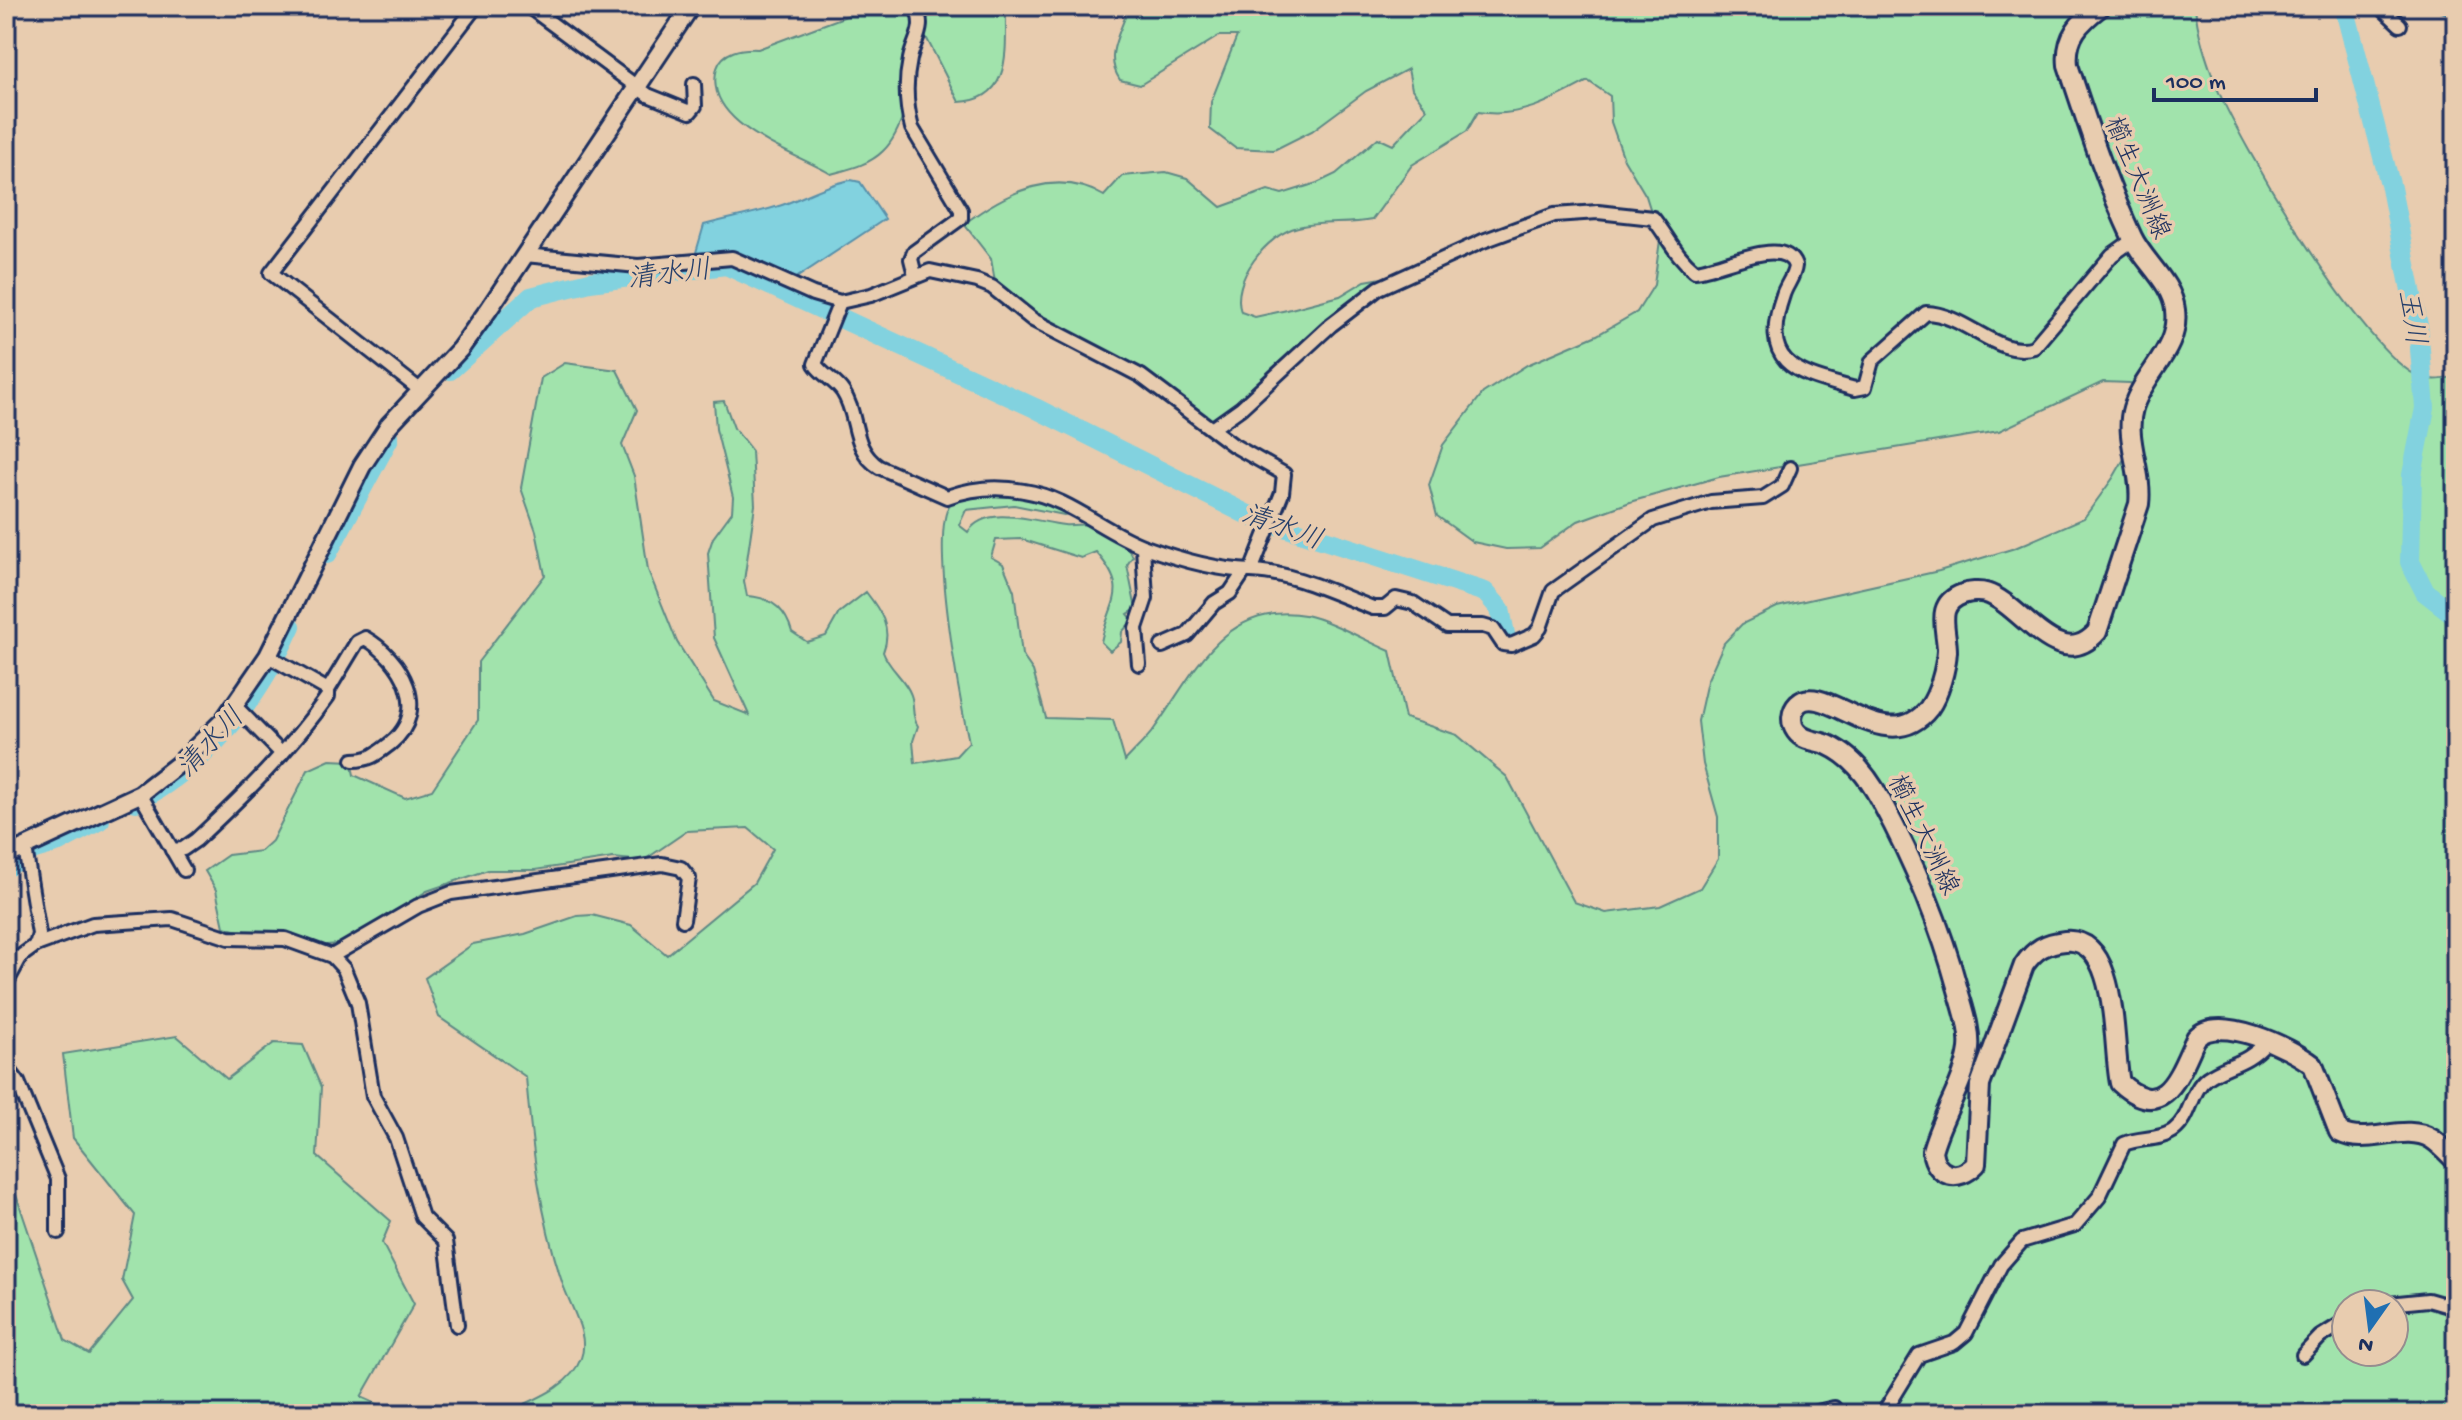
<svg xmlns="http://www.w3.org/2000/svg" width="2462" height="1420" font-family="'Gochi Hand','Klee One',sans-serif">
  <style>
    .green { fill: #a1e3ac; stroke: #5e8985; stroke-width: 2; fill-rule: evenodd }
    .water { fill: #82d2df; stroke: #5991ab; stroke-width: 2 }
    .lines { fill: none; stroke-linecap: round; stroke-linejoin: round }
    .stream { stroke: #5991ab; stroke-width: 3 }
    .river { stroke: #82d2df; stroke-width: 20 }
    .minor-casing { stroke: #1b2f5e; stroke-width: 18 }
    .tertiary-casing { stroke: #1b2f5e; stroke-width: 22 }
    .secondary-casing { stroke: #1b2f5e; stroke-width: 24 }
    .minor { stroke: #e8ccaf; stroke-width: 12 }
    .tertiary { stroke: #e8ccaf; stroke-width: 16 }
    .secondary { stroke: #e8ccaf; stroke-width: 18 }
    .labels { text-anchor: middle; stroke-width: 7; stroke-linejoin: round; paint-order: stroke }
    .street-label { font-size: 26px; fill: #1b2f5e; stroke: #e8ccaf }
    .water-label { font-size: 28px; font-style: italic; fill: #253f6b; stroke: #e8ccaf }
  </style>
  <rect width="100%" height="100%" fill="#e8ccaf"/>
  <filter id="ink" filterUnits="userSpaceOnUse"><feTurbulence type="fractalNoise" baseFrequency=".0125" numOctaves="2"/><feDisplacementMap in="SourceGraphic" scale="16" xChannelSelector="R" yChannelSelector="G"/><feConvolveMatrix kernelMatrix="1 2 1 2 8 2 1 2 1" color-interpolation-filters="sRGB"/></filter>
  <g filter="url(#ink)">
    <g class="green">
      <path d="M873 6H1006C1005 47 1014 100 959 102L923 31C915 64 908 128 883 151 869 165 849 169 831 174 797 153 701 125 717 68 722 51 742 48 758 49Z"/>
      <path d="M1129 6H2195C2197 32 2206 58 2215 83 2238 141 2365 356 2420 377 2431 381 2447 380 2456 375V1414H503C529 1401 570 1389 581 1358 590 1335 569 1304 562 1282 540 1215 532 1148 526 1077L439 1017 425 978 473 944 525 934 577 916 592 915 631 925 667 955 754 883 773 849 748 828 687 831 643 861 613 858 535 870H488L427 891 370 929 338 944 315 946 292 933 243 932 224 927 216 890 205 871 228 855 261 851 272 841 308 770 330 760 351 761 354 775 405 798 432 790 478 720V662L545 575 536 531 521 488 541 378 565 363 617 370 637 410 622 445 634 476 648 570 677 642 714 701 749 715 714 638 708 553 713 538 732 512 733 497 716 429 714 402 724 401 734 428 752 451 755 505 744 581 747 596C771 597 786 610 792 632L807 642 826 636 839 613 866 592C880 610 893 628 883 652 889 669 905 678 911 695 915 706 911 717 918 726L913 741 915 763 956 756 969 742C960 701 929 535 950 504 956 495 968 496 978 495 1014 491 1040 498 1073 513L1064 515 1014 505 966 510 959 525 968 532C987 503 1036 522 1064 525 1073 526 1086 523 1095 525 1111 530 1124 543 1133 556L1127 565 1136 609 1128 614 1133 620 1122 632 1121 642 1110 651 1101 642C1110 598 1131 592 1096 552L1081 558 1021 539 996 540 991 557 1003 564 1014 591 1022 655 1033 671 1046 718 1113 720 1125 761C1135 750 1146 740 1154 729 1193 675 1223 601 1305 615 1330 620 1366 641 1390 651L1405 718 1457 735 1507 777 1574 902 1606 913 1660 906 1700 888 1718 859V817L1703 764 1698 721 1707 681 1724 643 1742 624 1777 607 1939 571 2015 548 2084 518 2113 478 2139 433 2143 400 2130 383 2103 382 1999 431 1719 477 1633 501 1578 521 1540 548 1506 549 1473 542 1437 516 1429 485 1443 445 1483 393 1527 365 1597 335 1637 312 1654 285 1660 240 1646 196 1624 159 1611 122 1610 96 1588 81C1552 100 1520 119 1478 112L1467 131 1412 165 1372 220C1348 225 1321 221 1298 227 1267 234 1230 281 1241 312L1255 317 1287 310 1340 296 1365 281 1394 276 1211 424 1181 398 1047 323 1009 294 995 282 991 259 964 224C1004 193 1056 167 1104 196L1122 176 1166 172 1187 178 1221 207 1268 190 1282 194 1317 183 1336 174 1378 138 1393 145 1427 109 1412 89 1408 69 1366 91 1312 131 1274 150 1235 148 1210 129 1211 102 1237 36H1219L1140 85 1120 80C1103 55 1121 33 1129 6ZM2346 1304H2394V1352H2346Z"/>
      <path d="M177 1036 227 1079 274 1043 303 1045 321 1087 317 1156 391 1221 382 1243 414 1304 361 1397 400 1414H6V1179L11 1180 65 1340 89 1354 133 1300 122 1280 135 1215 73 1138 63 1054Z"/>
    </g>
    <path class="water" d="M851 180 860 182 885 219 793 280 733 253 695 256 704 225C730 218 758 213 782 205 805 197 827 184 851 180Z"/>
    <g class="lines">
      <path class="stream" d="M2430 6 2456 18"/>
      <g class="river">
        <path d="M2344 6 2391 188 2418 326 2425 408 2412 475 2410 562 2425 592 2456 616"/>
        <path d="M450 370 531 297 590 282 726 265 1035 408 1250 516 1485 592 1500 609 1506 639"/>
        <path d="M327 554 389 438"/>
        <path d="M136 802C208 764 258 699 291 626"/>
        <path d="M6 868 34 849 59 842 100 820"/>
      </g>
      <defs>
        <g id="minor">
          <path d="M528 6 648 95 690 112 695 106 694 84"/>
          <path d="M2380 6 2400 25"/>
          <path d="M525 255 638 266 732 258 813 294 840 302 871 295 930 271 977 281 992 287 1033 320 1141 376 1233 445 1284 474 1282 493 1251 571"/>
          <path d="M915 275 911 259 914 252 961 218V210L912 128C906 106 905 82 910 59 914 39 927 28 915 6"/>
          <path d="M840 302 815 364C822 375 836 381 843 392 859 416 851 449 879 467L947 497C972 488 998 486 1024 491 1070 498 1103 532 1145 547 1178 559 1217 570 1251 571 1292 572 1336 594 1373 608H1385L1396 599 1413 603 1447 626H1483L1493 629 1503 644 1511 645 1534 635 1540 628 1553 591 1653 520 1711 502 1763 498 1782 486 1790 468"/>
          <path d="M420 390 271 273 476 6"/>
          <path d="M1213 428 1241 408 1331 325 1379 288 1483 241 1554 215 1598 212 1653 218C1668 237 1676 256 1695 271 1721 269 1784 234 1795 266 1794 277 1786 285 1783 295 1758 367 1799 373 1855 389L1865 387 1872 361 1926 313C1966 314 1998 359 2034 347L2112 255 2133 240"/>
          <path d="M1162 646 1187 635 1214 603 1230 593 1244 572"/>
          <path d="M268 656 328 690"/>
          <path d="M1139 664 1136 628 1146 598 1143 547"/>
          <path d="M235 706 282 754"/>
          <path d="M140 794 184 870"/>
          <path d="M172 850 183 849 196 840C244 795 290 750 328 696V690L357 642 365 638C402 659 431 710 391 743 378 753 371 760 353 760"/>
          <path d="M36 945 93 924 172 919 229 938 285 939 332 956 344 969 358 1003 373 1096 396 1138 422 1217 446 1241 457 1325"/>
          <path d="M332 956 418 906 451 893 662 864 681 868 689 878 683 920"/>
          <path d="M6 984 21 956 36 945 39 934 25 848"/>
          <path d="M6 1066 18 1082 58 1179V1232"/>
          <path d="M2389 1304 2428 1300 2456 1308"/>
          <path d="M2303 1355 2320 1337 2346 1321"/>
          <path d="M1809 1414 1834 1408 1838 1414"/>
          <path d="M1883 1414 1919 1355 1954 1343 1966 1333 2001 1265 2022 1241 2075 1225 2099 1197 2124 1144C2140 1137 2158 1141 2173 1131 2192 1117 2190 1091 2207 1078 2229 1063 2246 1065 2266 1042"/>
        </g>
        <path id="tertiary" d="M6 856 140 794 180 763 224 720 268 656 362 466 389 425 460 349 489 309 691 6"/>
        <path id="secondary" d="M2101 6C2080 22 2065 36 2068 65 2087 122 2106 182 2132 237 2143 261 2172 282 2175 310 2180 350 2144 372 2133 408 2124 438 2143 472 2139 504L2097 632C2058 675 2022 604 1986 593 1979 591 1969 592 1963 594 1934 604 1947 629 1947 651 1946 668 1939 694 1929 708 1887 762 1823 679 1798 704 1791 711 1790 723 1796 731 1804 742 1817 740 1828 745 1852 756 1869 778 1881 801 1914 862 1940 923 1958 990 1963 1008 1971 1030 1969 1049 1964 1085 1941 1116 1932 1151 1936 1177 1958 1183 1976 1164L1980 1085 2024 965C2035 949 2046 943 2065 941 2120 936 2112 1047 2120 1083 2165 1123 2179 1074 2196 1038 2218 1013 2290 1047 2313 1065L2339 1132C2368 1147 2404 1122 2432 1139 2441 1145 2449 1154 2456 1161"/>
      </defs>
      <use href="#minor" class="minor-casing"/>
      <use href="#tertiary" class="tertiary-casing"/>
      <use href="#secondary" class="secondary-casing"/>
      <use href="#minor" class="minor"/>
      <use href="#tertiary" class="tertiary"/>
      <use href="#secondary" class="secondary"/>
    </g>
  </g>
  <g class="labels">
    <g class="street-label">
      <text transform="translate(2139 177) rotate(67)" y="9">櫛生大洲線</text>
      <text transform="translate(1925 834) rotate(64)" y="9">櫛生大洲線</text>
    </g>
    <g class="water-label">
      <text transform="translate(669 272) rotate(-7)" y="10">清水川</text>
      <text transform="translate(2414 317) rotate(81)" y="10">玉川</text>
      <text transform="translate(1283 525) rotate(20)" y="10">清水川</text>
      <text transform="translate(209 741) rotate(-47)" y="10">清水川</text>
    </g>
  </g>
  <rect width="2462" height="1420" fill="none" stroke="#e8ccaf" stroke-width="32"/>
  <rect x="16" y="16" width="2430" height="1388" fill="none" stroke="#1b2f5e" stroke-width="3" filter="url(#ink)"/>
  <g transform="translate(2370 1328) rotate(194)"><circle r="38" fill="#e8ccaf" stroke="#968d8f" stroke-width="2"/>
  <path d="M0-6L14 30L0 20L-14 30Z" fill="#1f6fb2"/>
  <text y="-12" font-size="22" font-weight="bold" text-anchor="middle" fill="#1b2f5e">N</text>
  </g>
  <path d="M2154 88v12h162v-12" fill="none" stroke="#1b2f5e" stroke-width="4"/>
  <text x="2166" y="88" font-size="24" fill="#1b2f5e" stroke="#e8ccaf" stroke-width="6" paint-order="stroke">100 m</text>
</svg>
